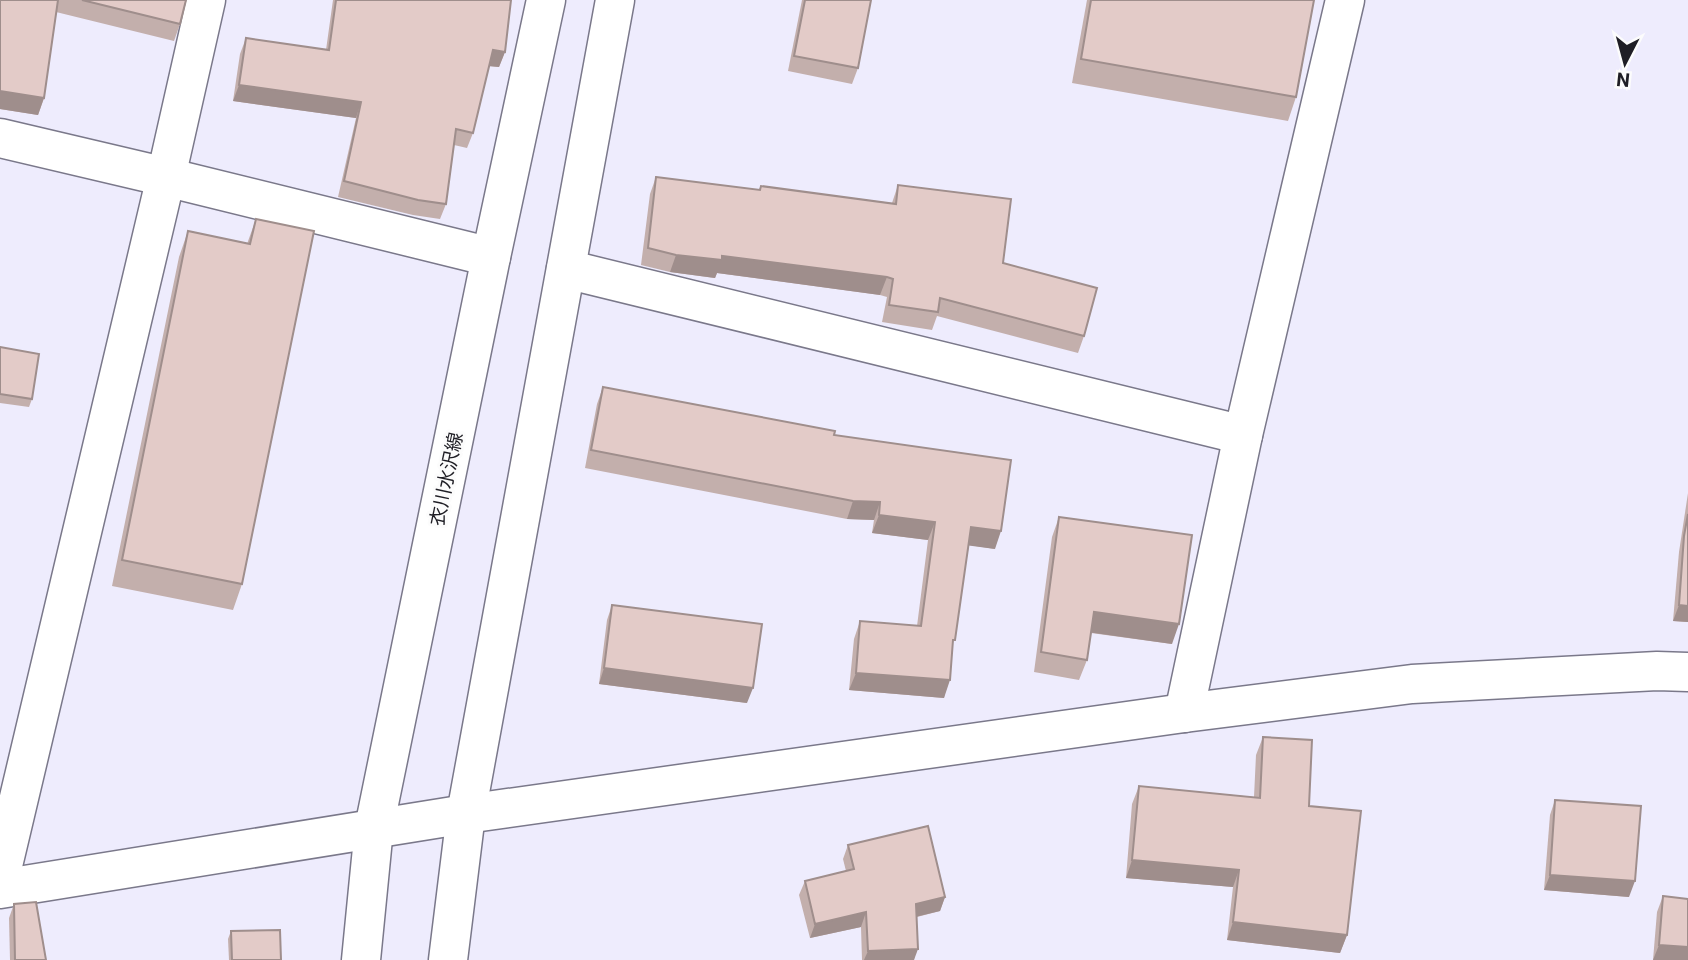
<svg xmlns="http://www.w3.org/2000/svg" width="1688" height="960" font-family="Roboto,'Noto Sans JP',sans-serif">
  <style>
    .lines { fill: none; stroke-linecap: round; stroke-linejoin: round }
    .minor-casing { stroke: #7a788a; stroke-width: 41 }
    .tertiary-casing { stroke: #7a788a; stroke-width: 41 }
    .secondary-casing { stroke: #7a788a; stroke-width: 41 }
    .minor { stroke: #fff; stroke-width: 38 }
    .tertiary { stroke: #fff; stroke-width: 38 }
    .secondary { stroke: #fff; stroke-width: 38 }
    .wall { fill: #c3afac }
    .shaded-wall { fill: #9f8e8c }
    .building { fill: #e3cbc8; stroke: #9f8e8c; stroke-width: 2 }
    .labels { text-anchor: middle; stroke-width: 6; stroke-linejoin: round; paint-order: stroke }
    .street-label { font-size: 19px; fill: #1f1e25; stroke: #fcfcfc }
  </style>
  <rect width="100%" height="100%" fill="#eeecfd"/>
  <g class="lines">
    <defs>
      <g id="minor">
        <path d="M0 138 166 177 491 257"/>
        <path d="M566 269 1243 435"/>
        <path d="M1184 713 1243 435 1345 0"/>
        <path d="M0 878 166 177 206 0"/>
        <path d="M0 889 466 814"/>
      </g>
      <path id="tertiary" d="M466 814 1184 713 1412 684 1657 671 1688 672"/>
      <g id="secondary">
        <path d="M361 960 374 828 491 257 546 0"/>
        <path d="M448 960 466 814 615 0"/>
      </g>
    </defs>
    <use href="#minor" class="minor-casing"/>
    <use href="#tertiary" class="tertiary-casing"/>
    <use href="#secondary" class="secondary-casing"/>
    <use href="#minor" class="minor"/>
    <use href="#tertiary" class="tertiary"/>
    <use href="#secondary" class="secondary"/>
  </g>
  <g class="wall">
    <path d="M0 0H186L180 24 174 41 56 12 44 98 38 115 0 109Z"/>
    <path d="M333 0H511L505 52 499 67 489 66 473 133 467 148 454 145 446 204 440 219 413 215 338 197 356 118 233 101 240 54 246 38 326 50Z"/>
    <path d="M802 0H871L858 68 852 84 788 71Z"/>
    <path d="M1087 0H1314L1296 97 1288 121 1072 83Z"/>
    <path d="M656 177 759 190 761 186 892 203 898 185 1003 263 1084 336 1078 353 937 316 932 330 882 322 887 297 880 295 717 273 715 278 670 272 641 265 650 194Z"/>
    <path d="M256 219 242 584 233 610 112 586 179 257 188 231 247 244Z"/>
    <path d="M0 347 32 399 29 407 0 403Z"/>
    <path d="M603 387 834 435 995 549 969 545 944 698 849 690 854 639 860 621 917 626 928 540 872 533 874 520 847 519 585 468 597 404Z"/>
    <path d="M1688 493V622L1673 621 1679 552Z"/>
    <path d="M1059 517 1172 644 1091 633 1087 660 1079 680 1034 672 1052 537Z"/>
    <path d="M612 605 747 703 599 684 607 620Z"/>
    <path d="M1263 737 1309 806 1347 935 1340 953 1227 940 1233 887 1126 878 1132 804 1139 786 1254 797 1256 755Z"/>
    <path d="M1555 800 1629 897 1544 890 1550 815Z"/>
    <path d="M848 845 945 897 940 911 917 917 914 960H862L861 927 810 938 799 895 805 881 846 871 843 859Z"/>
    <path d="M1663 896 1688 960H1653L1657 912Z"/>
    <path d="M14 904 46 960H10L9 918Z"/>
    <path d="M231 931 281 960H229L228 939Z"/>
  </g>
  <g class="shaded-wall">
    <path d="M493 50 505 52 499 67 488 66Z"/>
    <path d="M239 85 361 102 356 118 233 101Z"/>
    <path d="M0 91 44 98 38 115 0 109Z"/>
    <path d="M676 255 722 256 887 277 880 295 717 273 715 278 670 272Z"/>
    <path d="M853 501 880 502 874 520 847 519Z"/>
    <path d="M879 515 935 522 928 540 872 533Z"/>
    <path d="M971 527 1001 531 995 549 965 545Z"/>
    <path d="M1679 605 1688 606V622L1673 621Z"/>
    <path d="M1094 612 1179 624 1172 644 1087 632Z"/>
    <path d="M604 668 753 688 747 703 599 684Z"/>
    <path d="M856 673 950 680 944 698 849 690Z"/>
    <path d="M1132 860 1239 870 1233 887 1126 878Z"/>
    <path d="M1550 875 1635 881 1629 897 1544 890Z"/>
    <path d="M945 897 940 911 911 918 916 904Z"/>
    <path d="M866 912 861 927 810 938 815 924Z"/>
    <path d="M1233 922 1347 935 1340 953 1227 940Z"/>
    <path d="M1659 945 1688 947V960H1653Z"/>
    <path d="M918 949 914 960H864L868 951Z"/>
  </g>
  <g class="building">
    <path d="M0 0H58L44 98 0 91Z"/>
    <path d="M82 0H186L180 24Z"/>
    <path d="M336 0H511L505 52 493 50 473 133 456 129 446 204 418 200 344 181 361 102 239 85 246 38 329 50Z"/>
    <path d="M805 0H871L858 68 794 56Z"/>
    <path d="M1091 0H1314L1296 97 1081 59Z"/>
    <path d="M656 177 760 190 761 186 896 204 898 185 1011 199 1003 263 1097 288 1084 336 940 298 938 312 889 305 893 279 887 277 722 256V260L676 255 648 248Z"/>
    <path d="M256 219 314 231 242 584 122 560 188 231 250 244Z"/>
    <path d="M0 347 39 354 32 399 0 394Z"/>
    <path d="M603 387 835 431 834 435 1011 460 1001 531 971 527 955 640H953L950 680 856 673 860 621 921 626 935 522 879 515 880 502 853 501 591 450Z"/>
    <path d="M1688 514V606L1679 605 1684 536Z"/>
    <path d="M1059 517 1192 535 1179 624 1094 612 1087 660 1041 652Z"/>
    <path d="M612 605 762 624 753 688 604 668Z"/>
    <path d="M1263 737 1312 740 1309 806 1361 811 1347 935 1233 922 1239 870 1132 860 1139 786 1260 798Z"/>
    <path d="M1555 800 1641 806 1635 881 1550 875Z"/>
    <path d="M928 826 945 897 916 904 918 949 868 951 866 912 815 924 805 881 854 869 848 845Z"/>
    <path d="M1663 896 1688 899V947L1659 945Z"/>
    <path d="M36 902 46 960H15L14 904Z"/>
    <path d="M280 930 281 960H232L231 931Z"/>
  </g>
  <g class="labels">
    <g class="street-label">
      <text transform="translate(446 479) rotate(-78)" y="7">衣川水沢線</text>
    </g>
  </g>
  <g transform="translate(1625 63) rotate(186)" stroke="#fcfcfc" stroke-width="5" paint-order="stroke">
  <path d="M0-5L12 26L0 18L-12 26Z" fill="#1f1e25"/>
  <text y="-10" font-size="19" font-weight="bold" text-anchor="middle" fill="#1f1e25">N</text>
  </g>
</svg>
